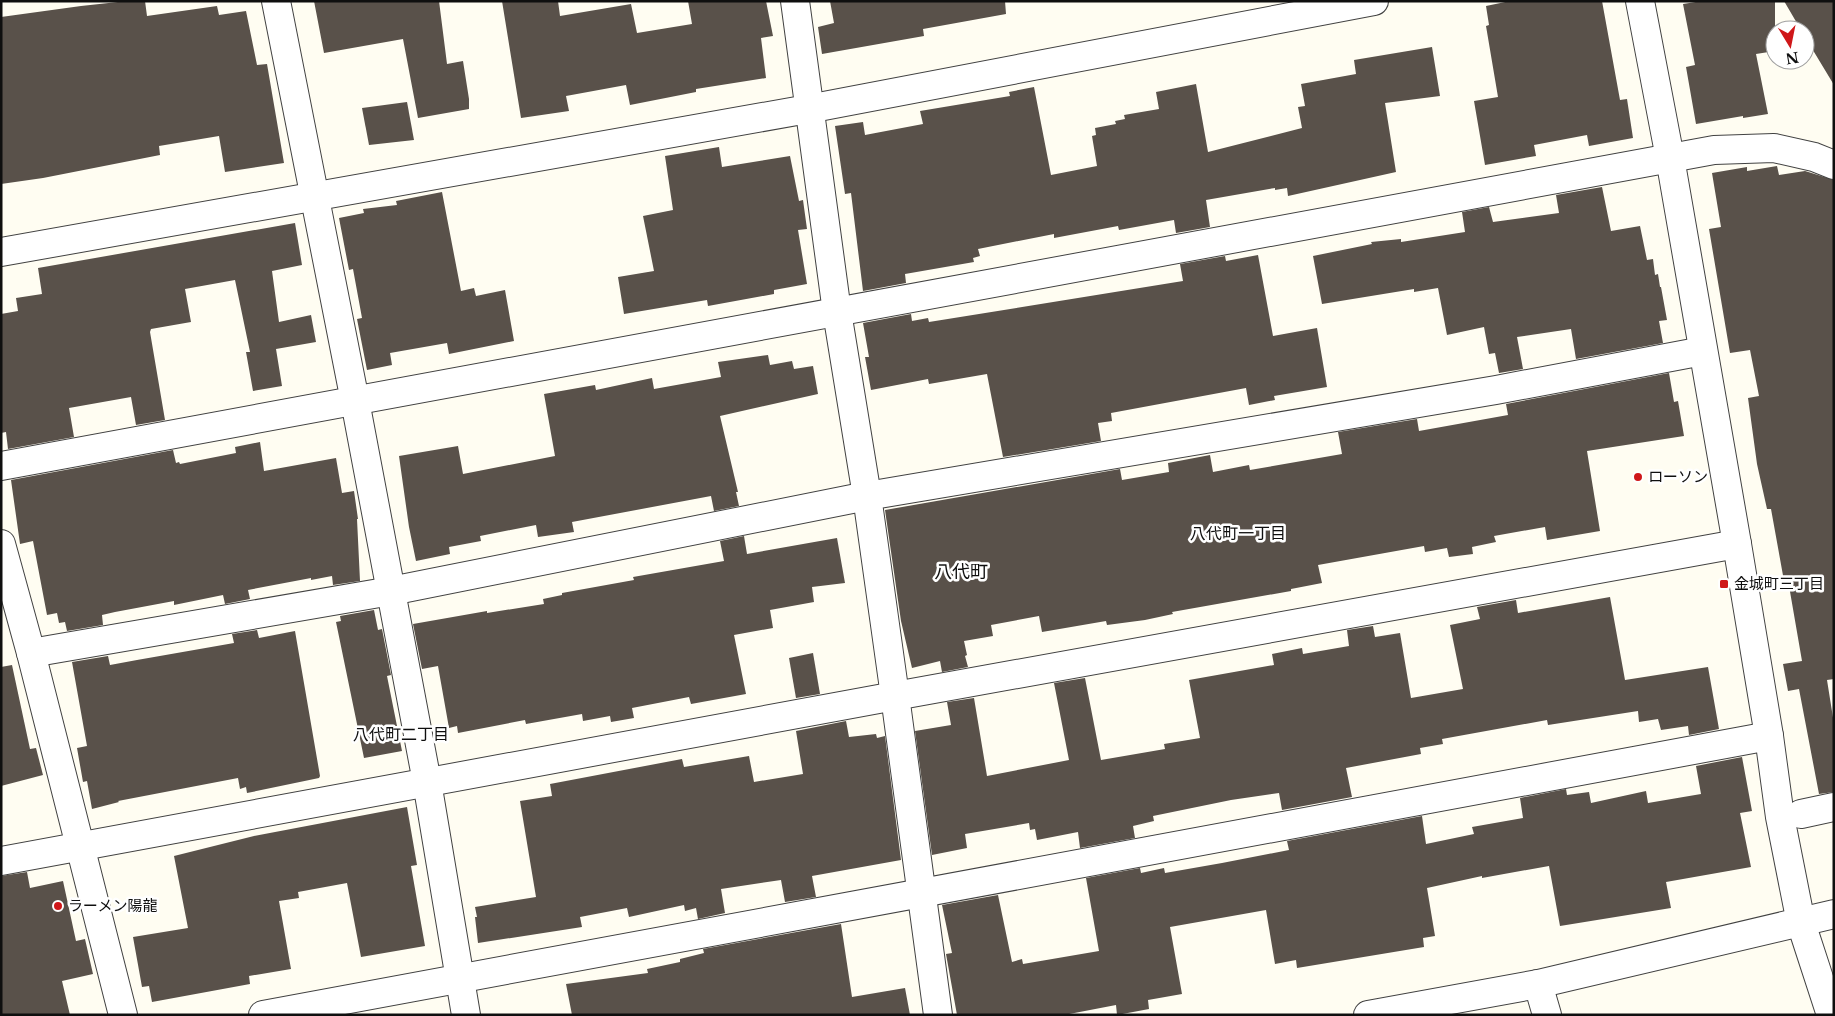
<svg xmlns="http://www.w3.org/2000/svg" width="1835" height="1016" font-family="'Libre Baskerville','Noto Sans JP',serif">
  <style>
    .building { fill: #59514a }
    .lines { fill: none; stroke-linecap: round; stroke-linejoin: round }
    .minor-casing { stroke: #424242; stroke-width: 30 }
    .minor { stroke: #fff; stroke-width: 28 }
    .poi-dot { fill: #cf1719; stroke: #fff; stroke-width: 2 }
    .labels { text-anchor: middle; stroke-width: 5; stroke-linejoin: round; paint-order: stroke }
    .poi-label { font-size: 15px; fill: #0f0f0f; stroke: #fff; text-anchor: start }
    .neighbourhood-label { font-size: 16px; fill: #0f0f0f; stroke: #fff }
    .quarter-label { font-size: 18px; fill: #0f0f0f; stroke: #fff }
  </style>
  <rect width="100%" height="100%" fill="#fffdf2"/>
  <g class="building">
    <path d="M127 1H145L147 16 217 6 219 15 246 11 257 65 267 64 284 163 225 172 219 136 159 146 160 155 43 178 1 184V17L81 6Z"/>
    <path d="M314 1H439L447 64 463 61 469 99V109L418 118 403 39 324 53Z"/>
    <path d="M502 1H558L560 16 631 4 637 33 692 24 688 1H766L773 36 761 38 766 78 696 89V92L630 105 626 85 566 96 569 111 521 118Z"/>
    <path d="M830 1H1005L1006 14 923 29 924 36 822 54 818 27 834 23Z"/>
    <path d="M1510 1H1602L1620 100 1627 99 1633 138 1589 146 1587 135 1534 145 1536 156 1485 165 1474 101 1498 97 1486 26 1489 25 1486 6Z"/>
    <path d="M1702 1H1775V51L1756 54 1768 114 1743 118V116L1696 124 1686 67 1695 65 1683 4Z"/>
    <path d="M1784 1H1834V85L1805 37V30H1801Z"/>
    <path d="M1432 47 1440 96 1385 103 1396 172 1288 196 1287 188 1275 190V188L1206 200 1210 227 1176 233 1174 220 1119 230 1118 226 1054 238V234L978 249 980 256 973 258 974 262 905 274 906 283 863 291 851 193 845 194 835 126 863 122 865 135 923 124 920 111 1010 96 1009 92 1034 87 1051 175 1097 166 1092 136 1096 135 1095 128 1116 124 1115 121 1125 119 1124 115 1159 109 1156 92 1196 84 1208 152 1302 128 1298 107 1305 106 1301 84 1356 74 1354 60Z"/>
    <path d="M407 102 414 140 369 145 362 108Z"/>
    <path d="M719 147 722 167 790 156 799 201 803 200 807 229 798 230 807 284 774 290V294L708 306 707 300 624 314 618 277 654 271 643 216 673 210 665 156Z"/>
    <path d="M1777 166 1779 175 1805 171 1834 180V679L1827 680 1834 724V792L1819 794 1799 689 1788 691 1783 664 1802 661 1788 580 1784 581 1771 509H1767L1757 464 1748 398 1759 396 1750 350 1730 353 1709 229 1721 227 1712 173 1747 167V171Z"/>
    <path d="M1602 187 1611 231 1640 226 1647 260 1653 259 1655 275 1658 274 1660 287H1661L1667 320 1659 321 1663 343 1576 359 1571 329 1517 337 1523 369 1499 373 1495 353 1489 354 1484 327 1447 335 1438 288 1414 292V289L1322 304 1313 256 1372 244 1371 242 1401 239V242L1465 232 1462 212 1489 207 1493 222 1559 213 1556 195Z"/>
    <path d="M442 192 461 291 474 288 476 296 505 290 514 341 449 354 447 343 390 353 392 365 367 370 357 319 362 318 353 269 349 270 339 218 364 213 363 209 397 205 396 201Z"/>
    <path d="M295 223 302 265 272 271 279 322 311 315 316 342 276 349 282 386 253 391 246 352H250L235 280 185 289 191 322 151 329 150 332 165 420 136 425 131 397 69 408 74 437 8 449 6 432 1 433V314L18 311 16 298 42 294 38 268Z"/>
    <path d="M1258 255 1273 336 1317 328 1327 387 1274 396 1275 400 1249 405 1246 388 1111 413 1112 421 1098 423 1101 441 1003 457 987 374 929 384 928 379 871 390 865 357H869L863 323 911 314 912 321 928 318 929 322 1183 281 1180 264 1225 256 1226 261Z"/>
    <path d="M768 355 770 365 792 361 794 369 813 366 818 394 720 416 738 492H736L739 506 714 511 711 496 572 522 574 532 538 537 536 525 480 536 481 541 449 547 450 554 416 561 409 527 399 456 458 446 463 474 555 456 544 394 595 385 596 390 652 378 654 389 721 377 718 362Z"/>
    <path d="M1669 373 1674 402 1678 401 1684 436 1587 451 1600 531 1547 540 1545 527 1494 536 1496 542 1472 547 1473 554 1449 557 1447 548 1425 552 1424 546 1318 565 1322 583 1291 589V591L1172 612 1173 614 1145 620 1107 625 1106 621 1042 632 1039 616 991 625 993 636 964 641 967 655 965 656 968 667 942 672 940 661 912 668 901 621 885 510 1120 469 1122 480 1169 472 1168 463 1210 455 1213 472 1249 465 1250 470 1342 454 1338 432 1417 419 1419 431 1508 415 1506 404Z"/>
    <path d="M260 442 264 471 336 458 342 493 354 491 358 519H357L360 581 333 585 332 576 311 580V578L248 590 250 599 225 604 223 595 174 605V601L115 612 102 615 103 625 67 631 65 622 59 623 57 613 47 615 33 541 20 544 11 480 173 450 176 463 179 462 180 464 236 453 235 447Z"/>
    <path d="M744 536 747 554 837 538 845 583 812 587 814 602 770 610 773 628 734 635 746 694 691 704 689 697 632 708 634 718 611 722 610 716 583 721 582 714 526 724 525 720 458 733 457 726 449 728 438 666 422 669 413 624 487 611V613L544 604 543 599 562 595V593L634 580 633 577 724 561 720 541Z"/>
    <path d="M1610 597 1625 680 1708 667 1719 729 1689 735 1688 726 1661 730 1658 719 1639 722 1638 711 1548 725 1547 720 1442 739 1443 744 1420 748 1421 754 1346 768 1352 797 1282 810 1279 793 1231 800 1153 816 1154 821 1133 826 1135 838 1080 848 1078 832 1037 840 1035 829 1030 830 1029 823 965 834 967 848 932 855 915 731 951 725 947 702 974 698 987 776 1069 760 1054 683 1085 678 1101 760 1165 749 1164 744 1200 738 1189 680 1274 665 1272 654 1302 648 1303 654 1349 646 1347 630 1373 626 1375 637 1400 633 1411 698 1463 689 1450 625 1480 619 1477 607 1516 600 1518 613Z"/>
    <path d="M374 610 378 630 382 629 391 675 387 676 402 751 364 758 336 622 341 621 340 616Z"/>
    <path d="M257 630 259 638 295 631 320 776 319 778 247 793 246 787 240 789 238 778 118 801 119 802 92 809 87 781 83 782 77 748 87 746 72 662 108 656 110 665 137 660 234 643 232 634Z"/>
    <path d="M813 653 820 694 796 698 789 658Z"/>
    <path d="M12 665 30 749 36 748 43 775 1 786V667Z"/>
    <path d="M846 721 849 737 876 734 877 738 885 736 901 860 812 876 816 897 785 902 781 880 721 889 725 913 698 919 696 908 685 911 684 905 629 917 627 908 580 917 582 927 478 943 475 917H477L475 907 536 897 520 801 552 796 550 784 682 759 684 767 749 756 754 782 803 774 796 731Z"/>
    <path d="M1742 757 1752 811 1740 813 1751 867 1666 882 1671 908 1560 926 1549 866 1482 878V876L1427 888 1435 936 1423 938 1424 947 1297 968 1296 960 1275 964 1266 910 1170 927 1182 994 1148 1000 1149 1009 1117 1015 1116 1005 1064 1015H957L946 954 952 953 942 905 998 895 1012 962 1022 959 1023 964 1099 951 1086 878 1140 868 1141 873 1164 868 1165 873 1222 863 1289 850 1287 841 1422 816 1426 844 1474 834 1472 827 1523 818 1520 798 1566 789 1567 795 1589 792 1591 803 1646 791 1648 803 1701 794 1696 766Z"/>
    <path d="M407 807 417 865 411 866 425 946 361 957 347 883 298 892 299 898 279 901 291 969 249 976 250 984 152 1002 149 986 142 987 133 937 188 928 174 856 254 836Z"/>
    <path d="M27 872 30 888 63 881 76 941 85 939 93 974 62 981 70 1015H1V876Z"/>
    <path d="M841 924 852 997 905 988 910 1015H572L566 984 648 973 647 969 680 962V959L704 953 703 949Z"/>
  </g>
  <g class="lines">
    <defs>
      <g id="minor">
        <path d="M276 1 355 401 427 782 466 1015"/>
        <path d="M795 1 837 312 867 496 895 696 938 1015"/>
        <path d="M1640 1 1670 158 1737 544 1769 736 1780 817 1801 923 1831 1015"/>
        <path d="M1 252 808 109 1374 1"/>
        <path d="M1 466 1714 150 1774 148 1814 157 1834 165"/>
        <path d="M1 544 31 653 123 1015"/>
        <path d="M31 653 391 591 867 496 1496 390 1703 351"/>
        <path d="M1801 814 1834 807"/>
        <path d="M1 861 895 696 1737 544"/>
        <path d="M1538 984 1547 1015"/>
        <path d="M263 1015 1769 736"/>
        <path d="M1368 1015 1538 984 1834 914"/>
      </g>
    </defs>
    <use href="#minor" class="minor-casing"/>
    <use href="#minor" class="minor"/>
  </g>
  <g class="poi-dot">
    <circle cx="1638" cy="477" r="5"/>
    <rect x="1719" y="579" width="10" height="10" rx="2.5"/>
    <circle cx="58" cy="906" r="5"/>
  </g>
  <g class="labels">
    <g class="poi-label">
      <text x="1648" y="482">ローソン</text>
      <text x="1734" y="589">金城町三丁目</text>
      <text x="68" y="911">ラーメン陽龍</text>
    </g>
    <g class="neighbourhood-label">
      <text x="1238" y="539">八代町一丁目</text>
      <text x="401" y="740">八代町二丁目</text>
    </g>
    <g class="quarter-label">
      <text x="961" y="578">八代町</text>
    </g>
  </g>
  <rect width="1835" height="1016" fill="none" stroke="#0f0f0f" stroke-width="5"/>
  <g transform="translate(1790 45) rotate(170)"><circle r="24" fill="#ffffff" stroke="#9f9f9f"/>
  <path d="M0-4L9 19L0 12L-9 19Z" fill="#cf1719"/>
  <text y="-8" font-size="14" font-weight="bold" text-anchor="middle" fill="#0f0f0f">N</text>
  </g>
</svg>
